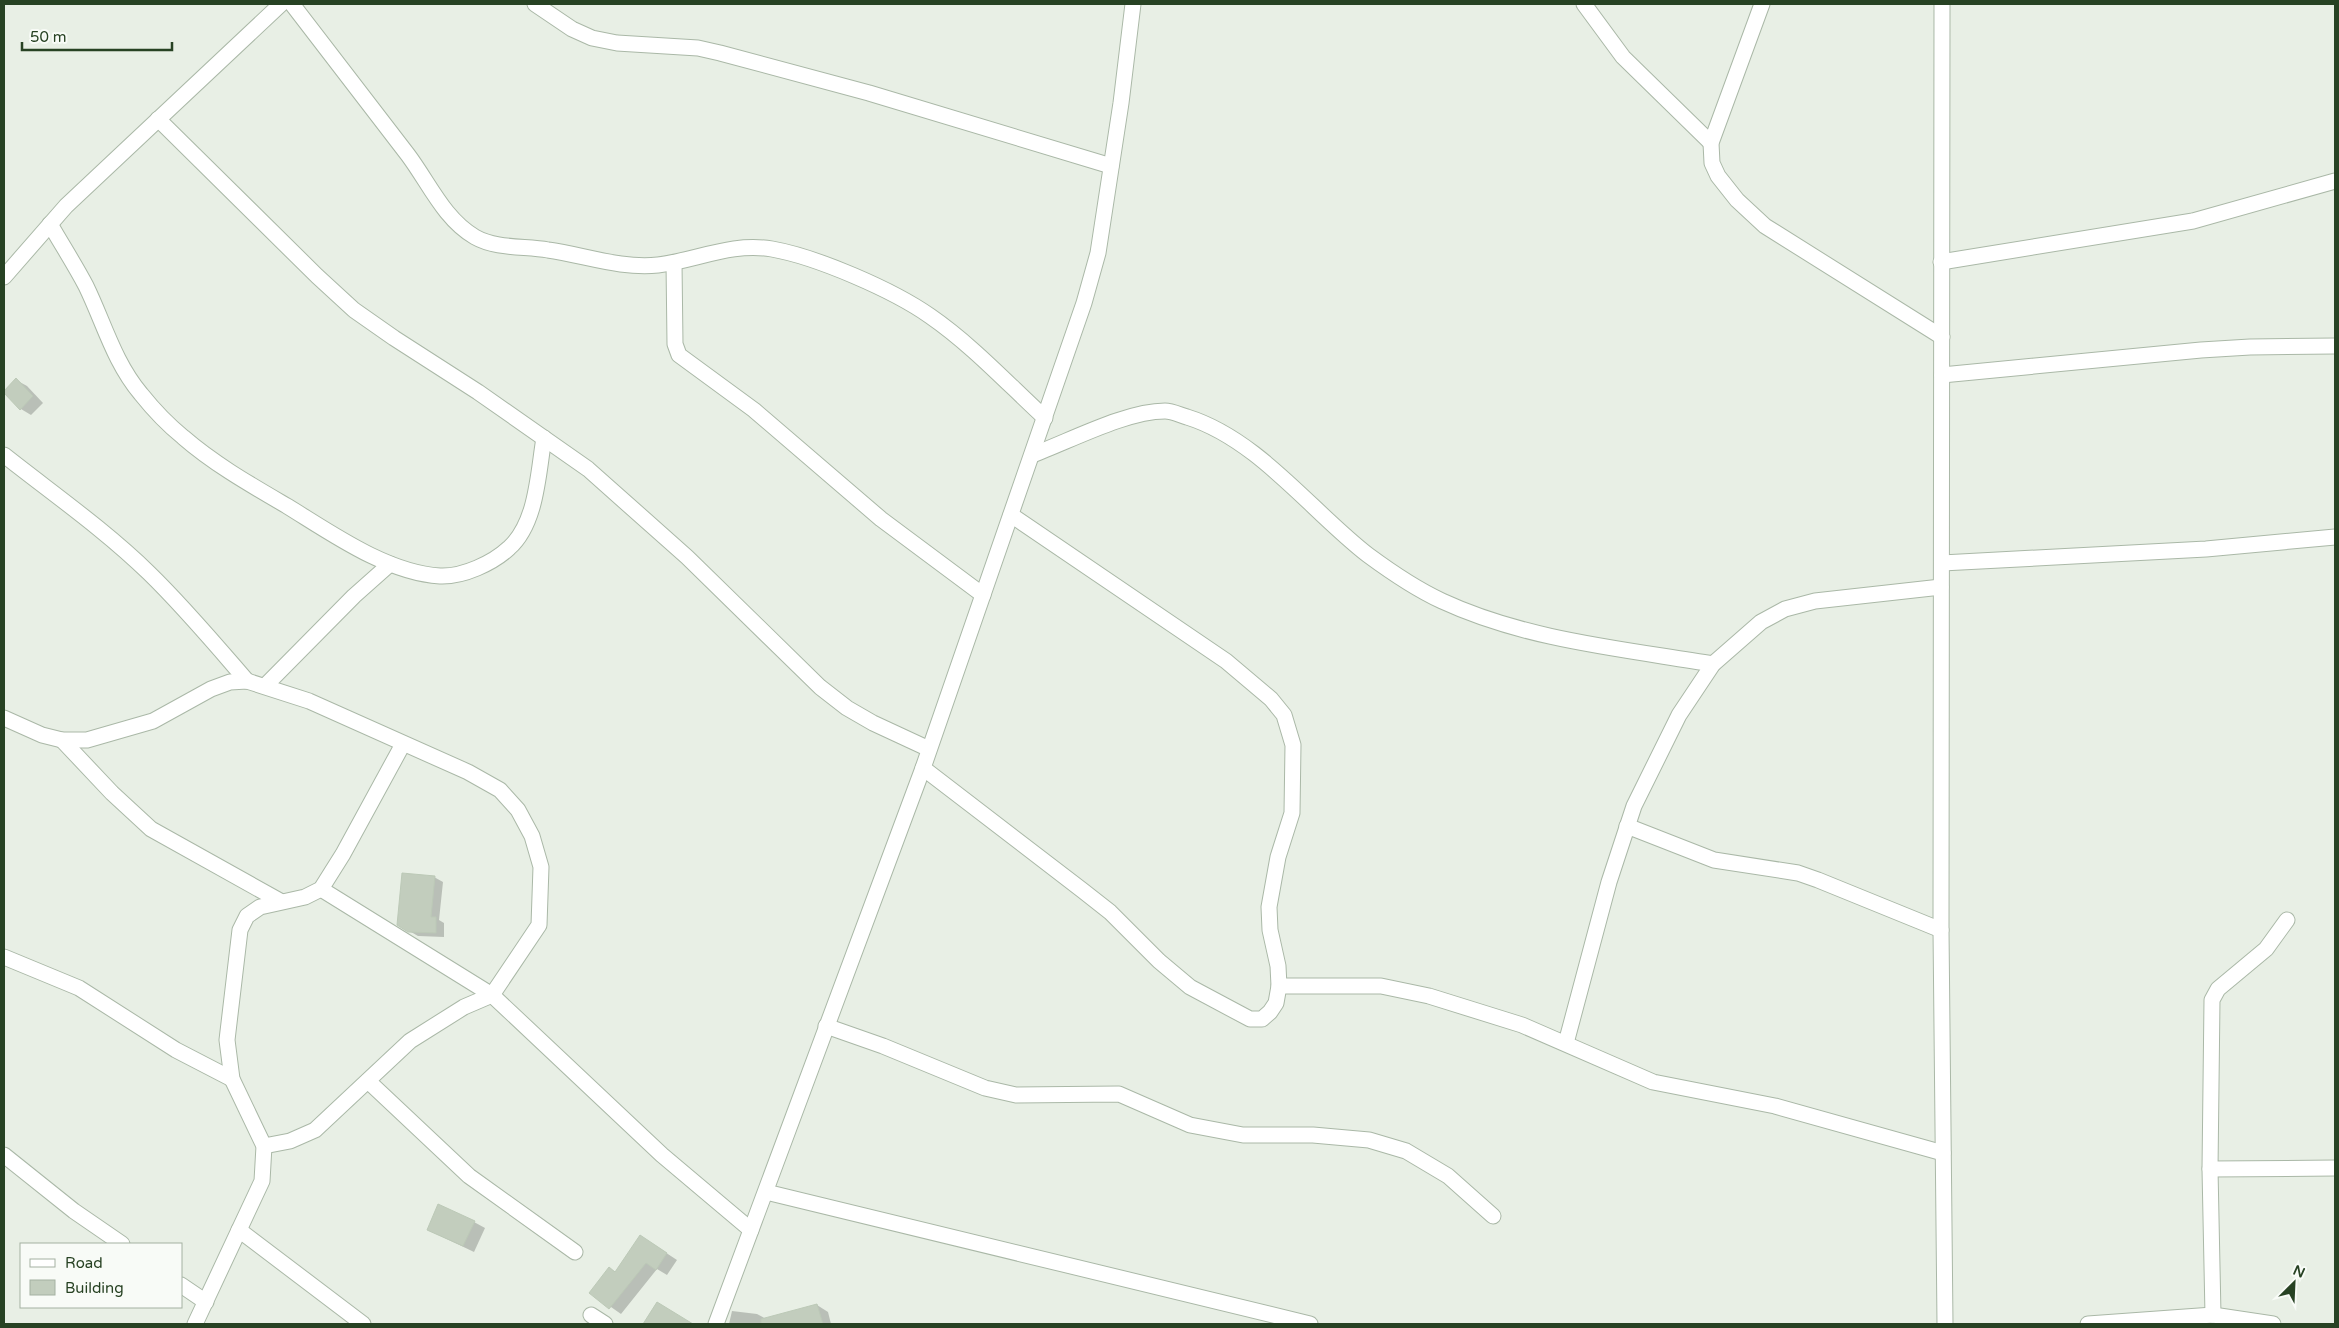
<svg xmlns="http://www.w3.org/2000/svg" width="2339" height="1328" font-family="'Varela Round',sans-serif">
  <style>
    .shadow { fill: #0003 }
    .building { fill: #c2cdbd; stroke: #bcc9b7 }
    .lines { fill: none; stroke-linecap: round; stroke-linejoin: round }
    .street-casing { stroke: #aab8a7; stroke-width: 17 }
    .street { stroke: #fff; stroke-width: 15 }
  </style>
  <rect width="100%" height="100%" fill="#e8efe5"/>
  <g class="shadow">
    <path d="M16 380 27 386 43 403 31 415 21 409Z"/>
    <path d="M434 877 443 882 439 920 444 923V937L418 936 399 925Z"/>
    <path d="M474 1222 485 1228 474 1252 428 1230Z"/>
    <path d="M651 1243 677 1260 667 1275 657 1269 621 1314 591 1293 610 1269 616 1272Z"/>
    <path d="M817 1305 828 1312 831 1324H792L789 1313Z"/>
    <path d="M732 1311 757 1314 768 1320 767 1324H729Z"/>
  </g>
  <g class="building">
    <path d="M16 378 33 396 20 410 4 393V391Z"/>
    <path d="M402 873 435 876 431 917H436V933L408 932 397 925Z"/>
    <path d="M438 1204 475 1221 463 1246 427 1230Z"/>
    <path d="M640 1235 667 1253 656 1270 646 1263 609 1309 589 1293 609 1267 615 1272Z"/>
    <path d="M657 1302 693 1324H643Z"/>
    <path d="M817 1304 823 1324H761V1319Z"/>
  </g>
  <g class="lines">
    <defs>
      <g id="street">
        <path d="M292 4C330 54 369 104 408 155 429 183 444 219 475 237 496 249 525 246 548 250 584 255 621 269 658 265 697 260 732 242 772 249 817 257 893 290 930 316 972 345 1008 384 1045 418"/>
        <path d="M535 4 572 29 592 38 617 43 698 48 720 53 869 93 1111 166"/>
        <path d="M1584 4 1623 57 1711 143"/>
        <path d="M1762 4 1711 143 1712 163 1718 176 1737 200 1765 226 1942 337"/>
        <path d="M1942 4 1941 930 1945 1324"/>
        <path d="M158 119 317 276 354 310 394 338 478 392 588 469 687 557 820 687 847 708 873 723 929 749"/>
        <path d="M50 224C62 245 75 265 86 286 104 323 114 362 141 394 153 409 167 424 183 437 214 464 251 485 287 506 331 533 387 573 440 576 463 577 493 563 509 548 537 523 538 473 544 438"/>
        <path d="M1941 262 2193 221 2335 181"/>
        <path d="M674 263 675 344 679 355 754 410 881 519 983 595"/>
        <path d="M4 277 66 206 281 4"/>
        <path d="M1942 375 2201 350 2250 347 2335 346"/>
        <path d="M4 455C52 493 105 530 149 573 184 607 215 644 247 681"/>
        <path d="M1032 455C1070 441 1126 411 1165 411 1172 411 1180 415 1187 417 1258 439 1311 511 1368 555 1391 572 1416 589 1442 601 1526 640 1623 649 1713 664"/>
        <path d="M1942 563 2206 549 2335 537"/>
        <path d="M265 686 354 596 390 564"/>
        <path d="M4 718 42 735 62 740H87L153 721 211 689 230 682 247 681 309 701 468 772 500 790 518 810 532 836 541 867 539 925 492 995 464 1007 410 1041 315 1130 290 1141 264 1146"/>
        <path d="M62 740 112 793 151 829 280 901"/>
        <path d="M923 768 1082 890 1110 912 1159 961 1190 987 1250 1019H1262L1270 1012 1276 1003 1279 986 1278 966 1270 930 1269 907 1278 857 1292 813 1293 745 1284 715 1271 699 1226 661 1011 515"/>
        <path d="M1627 826 1714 860 1798 873 1818 880 1941 930"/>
        <path d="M321 889 492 995 662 1155 751 1230"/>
        <path d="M4 957 79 988 176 1050 232 1079"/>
        <path d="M1279 986H1381L1429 996 1522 1025 1653 1082 1775 1106 1943 1153"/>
        <path d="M826 1026 883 1046 985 1088 1016 1095 1119 1094 1190 1125 1243 1135H1313L1369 1140 1406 1151 1448 1176 1493 1216"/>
        <path d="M1566 1043 1609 882 1634 806 1679 715 1713 664 1761 622 1785 609 1815 601 1941 587"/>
        <path d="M368 1081 469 1176 575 1252"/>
        <path d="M4 1155 74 1211 122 1244"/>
        <path d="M2210 1169 2335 1168"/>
        <path d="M766 1192 1310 1324"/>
        <path d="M239 1230 363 1324"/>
        <path d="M181 1285 206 1302"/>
        <path d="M591 1315 605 1324"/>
        <path d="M2213 1315 2210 1169 2212 1000 2218 989 2266 949 2287 920"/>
        <path d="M195 1324 262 1181 264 1146 232 1079 227 1040 240 930 247 916 260 907 305 897 321 889 343 854 403 744"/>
        <path d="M716 1324 923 768 1084 303 1098 253 1121 103 1133 4"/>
        <path d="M2088 1324 2213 1315 2273 1324"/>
      </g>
    </defs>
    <use href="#street" class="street-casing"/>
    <use href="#street" class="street"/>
  </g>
  <rect width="2339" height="1328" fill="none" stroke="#274223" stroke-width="10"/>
  <rect x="20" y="1243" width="162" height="65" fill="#f8fbf7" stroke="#a4b1a2"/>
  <rect x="30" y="1259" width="25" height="8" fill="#ffffff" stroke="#a4b1a2"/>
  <text x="65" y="1268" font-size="15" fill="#274223">Road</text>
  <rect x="30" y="1280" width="25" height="15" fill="#c2cdbd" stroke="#a4b1a2"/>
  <text x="65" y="1293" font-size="15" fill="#274223">Building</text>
  <g transform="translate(2294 1283) rotate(24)" stroke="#f8fbf7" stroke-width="4" paint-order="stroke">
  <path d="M0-4L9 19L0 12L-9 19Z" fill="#274223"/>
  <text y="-8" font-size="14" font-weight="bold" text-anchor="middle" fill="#274223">N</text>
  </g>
  <path d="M22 42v8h150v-8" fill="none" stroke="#274223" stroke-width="2.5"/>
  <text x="30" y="42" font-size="15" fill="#274223" stroke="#f8fbf7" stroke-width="4" paint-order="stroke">50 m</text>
</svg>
